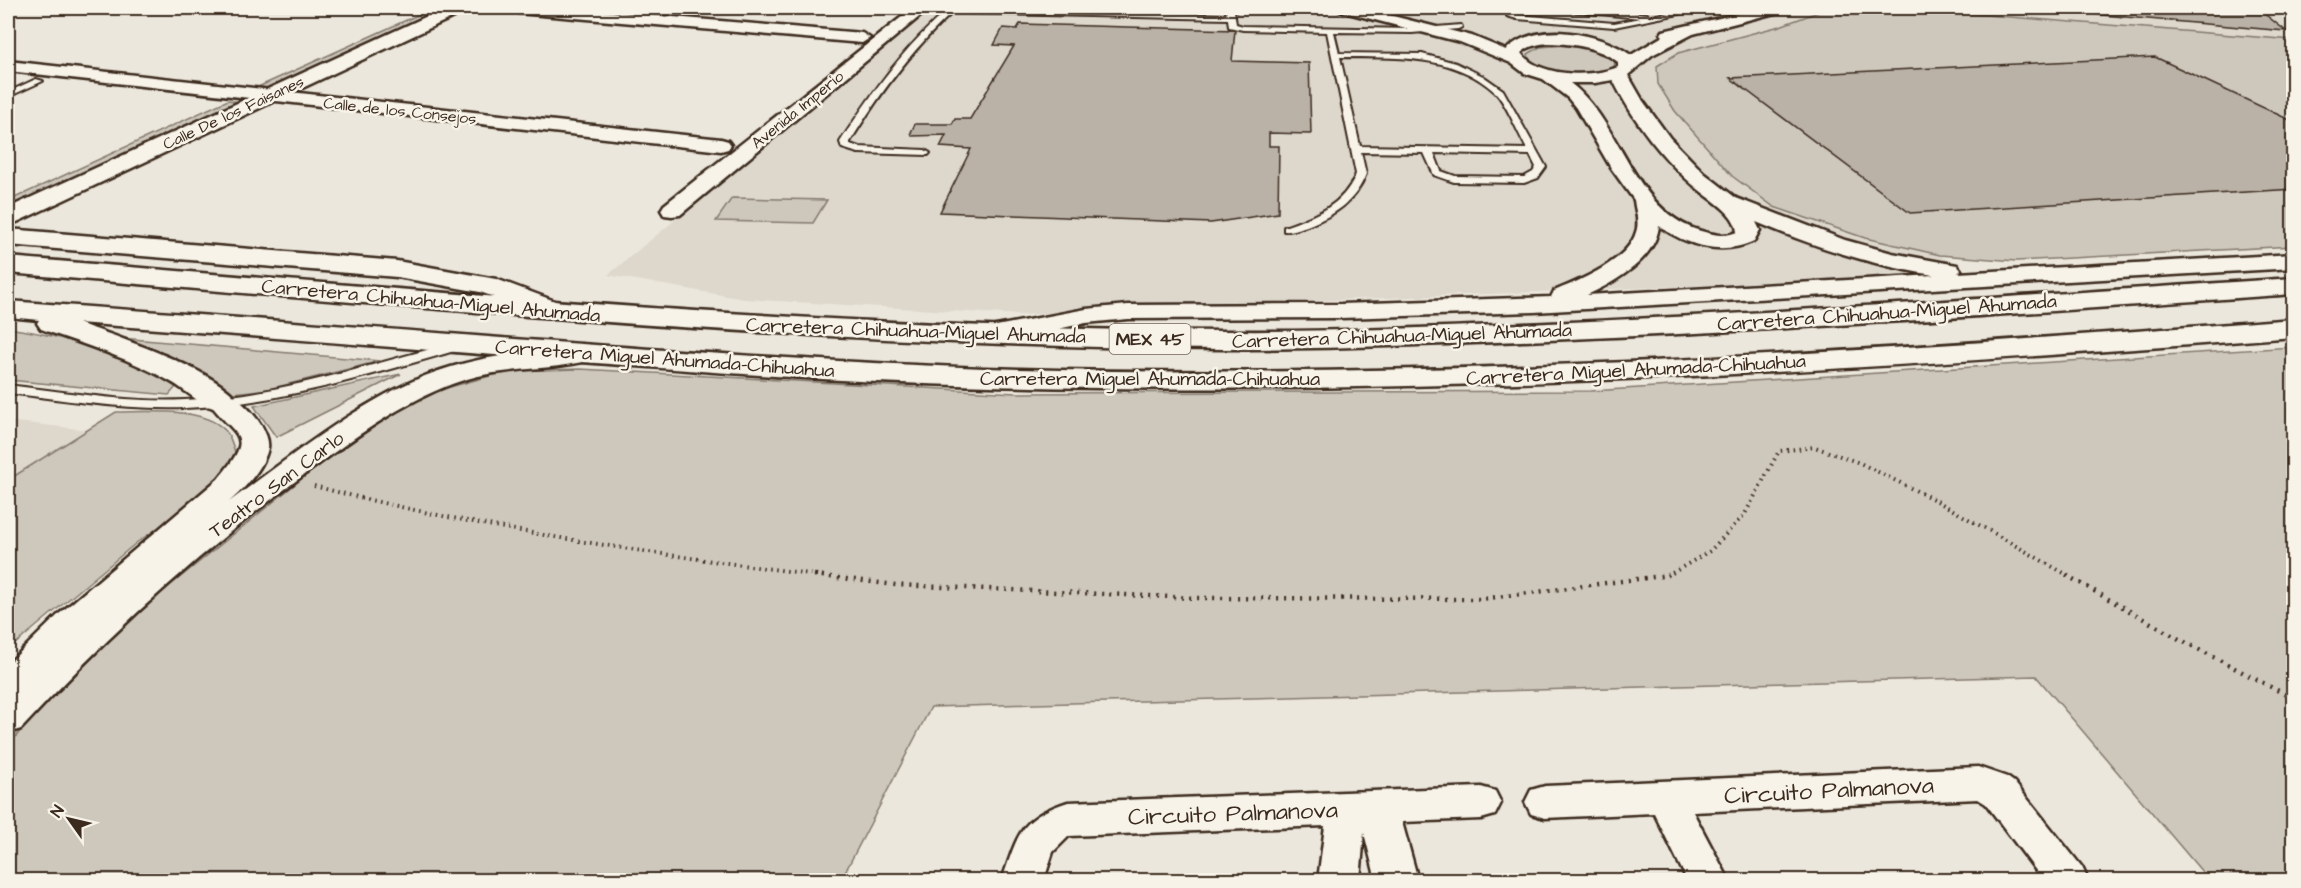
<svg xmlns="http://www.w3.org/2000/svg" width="2301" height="888" font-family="'Architects Daughter',sans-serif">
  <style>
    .built { fill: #ddd7cc }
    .green { fill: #cec8bc; stroke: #84796d; stroke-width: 1.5 }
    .building { fill: #bab2a7; stroke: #3b2a1e; stroke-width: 1.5 }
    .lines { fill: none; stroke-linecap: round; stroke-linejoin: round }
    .lane-casing { stroke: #3b2a1e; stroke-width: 4 }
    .street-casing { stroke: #3b2a1e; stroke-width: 5 }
    .secondary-casing { stroke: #3b2a1e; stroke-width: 5 }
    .primary-casing { stroke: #3b2a1e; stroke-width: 5 }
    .path-far1 { stroke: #3b2a1e; stroke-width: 4; stroke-dasharray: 1.5 4.5; stroke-linecap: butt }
    .path { stroke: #3b2a1e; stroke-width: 4.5; stroke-dasharray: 2 6; stroke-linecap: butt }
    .lane { fill: #f7f3e8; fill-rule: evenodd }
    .street { fill: #f7f3e8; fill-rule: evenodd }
    .secondary { fill: #f7f3e8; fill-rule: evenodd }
    .primary { fill: #f7f3e8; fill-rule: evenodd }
    .labels { text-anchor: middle; stroke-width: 5; stroke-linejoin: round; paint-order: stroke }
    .far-street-label { font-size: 16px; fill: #3b2a1e; stroke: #f7f3e8 }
    .shield { fill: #f7f3e8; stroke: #73665b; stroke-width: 1.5 }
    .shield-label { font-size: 18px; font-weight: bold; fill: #3b2a1e }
    .street-label { font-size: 20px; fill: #3b2a1e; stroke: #f7f3e8 }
    .near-street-label { font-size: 24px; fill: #3b2a1e; stroke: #f7f3e8 }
  </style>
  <rect width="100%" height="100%" fill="#ece7dc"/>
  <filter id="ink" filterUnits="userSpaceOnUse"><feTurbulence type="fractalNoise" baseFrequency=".0167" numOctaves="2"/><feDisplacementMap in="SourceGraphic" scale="12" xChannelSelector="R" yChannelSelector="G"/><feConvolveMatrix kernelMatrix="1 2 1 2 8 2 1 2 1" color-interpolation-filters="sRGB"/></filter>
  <g filter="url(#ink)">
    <g class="built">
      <path d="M933 8H1829L1780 26 1675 111 1703 142 1865 238 1940 255 1969 275 1131 308 1022 315 744 299 608 275Z"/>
      <path d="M1898 8H2270L2293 26V40Z"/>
      <path d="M8 421 88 430 8 480Z"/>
    </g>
    <g class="green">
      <path d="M433 8H446L271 89 258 87Z"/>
      <path d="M1829 8H1898L2293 40V246L2016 261 1940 255 1865 238 1774 207 1732 176 1675 111 1658 84 1657 66 1678 53 1780 26Z"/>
      <path d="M1565 45C1581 46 1605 47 1615 62L1614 67C1592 82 1548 76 1529 59L1528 54 1540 47Z"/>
      <path d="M228 100 240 102 8 210V201Z"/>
      <path d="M732 198 827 200 813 223 716 221Z"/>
      <path d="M8 328C66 336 126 355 176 387L169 395 8 380Z"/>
      <path d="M121 338 380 361 269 389 232 393Z"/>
      <path d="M2293 347V880H2209L2036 676 931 707 841 880H8V746L27 723 141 609 304 477 382 420 432 392 508 371 580 369 1016 393 1591 391Z"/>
      <path d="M401 374 276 437 254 406Z"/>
      <path d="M116 412C146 412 209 406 228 434 231 439 233 446 235 452L225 473 177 515 136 543 8 650V480Z"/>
    </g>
    <g class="building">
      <path d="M2020 8H2257L2286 31 2021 8Z"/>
      <path d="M1020 24 1235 30 1232 61 1309 63 1311 134 1269 133V146H1279L1278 213 1211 223 940 212 971 149 940 147 946 135 912 136 911 132 915 124H952L955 119H970L1014 46 994 45 1003 28 1017 29Z"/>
      <path d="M2155 57 2294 122V189L1910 213 1730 78Z"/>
    </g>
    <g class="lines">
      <defs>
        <g id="lane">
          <path d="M950 8 1227 15 1226 10 1230 8 1234 10 1236 24 1243 26 1412 29 1461 25 1462 27 1458 29 1412 33 1334 32 1339 53 1422 54 1456 63 1483 76 1503 90 1546 167 1538 178 1524 183 1454 182 1434 175 1424 153 1361 152 1366 174C1355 202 1335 215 1307 226 1300 228 1292 232 1284 231V227C1315 216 1343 206 1356 174L1327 32 1243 30 1229 27 1228 19 952 13C911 50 879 95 850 142V144L859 147 925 150 930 153 928 155 858 153 842 148 840 142C872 93 905 45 950 8ZM1340 57C1394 58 1452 53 1495 92 1505 101 1519 135 1527 149L1360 146ZM1434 153 1530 155 1536 167 1533 172 1524 177 1455 176 1441 171Z"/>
          <path d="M1509 8H1515L1514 13 1518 15 1614 23 1641 18 1557 10 1553 8H1576L1647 14 1651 16 1696 8H1709L1614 27 1517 19 1507 16Z"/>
          <path d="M36 79 43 81 8 97V92Z"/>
          <path d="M457 342 463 346 461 349C371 375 279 404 185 408 126 410 66 400 8 393V385C67 392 126 403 185 400 279 396 367 365 457 342Z"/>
        </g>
        <g id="street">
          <path d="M510 8H565L862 33 870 38 862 43 518 13Z"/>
          <path d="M913 8H930L680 215 672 216 664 215 661 210 664 205Z"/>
          <path d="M1337 8H1361L1472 36 1506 50C1536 20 1599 32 1631 55L1663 36 1661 34 1663 31 1763 8H1785L1783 11 1693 34 1652 55 1628 75 1643 101 1670 138 1704 173 1736 198 1845 240 1892 253 1957 265 1961 270 1958 273 2294 254V268L1534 312 1341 318 1128 319 1086 323 991 343 982 340 978 335 982 330 991 327 1086 309 1128 305 1341 304 1551 297 1554 291C1579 281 1628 261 1636 232 1640 221 1635 211 1634 200L1611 168 1576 108 1568 98 1543 79 1524 73 1511 63 1460 42 1340 11ZM1550 43C1574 44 1598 47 1618 62V67C1592 78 1539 77 1521 53 1530 45 1539 44 1550 43ZM1613 80C1633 121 1663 160 1698 189 1711 200 1736 213 1737 232 1725 237 1714 235 1701 231 1632 211 1622 122 1570 83H1595ZM1756 222C1813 246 1873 266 1934 275L1587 295C1615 282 1655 260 1659 226 1687 246 1722 256 1754 241L1760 230Z"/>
          <path d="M8 61 721 139 728 141 731 145 728 149 721 151 8 71Z"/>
          <path d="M582 347 591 350 595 355 591 360C545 372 498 366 452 384 399 404 351 440 305 474 202 550 108 635 21 729L8 733V664L59 614 218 479C258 432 235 439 209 402L213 396C220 395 225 393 232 396 246 403 271 431 268 448 264 468 244 489 229 502 294 454 374 389 451 367 494 354 538 351 582 347Z"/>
          <path d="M1978 767 2007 777 2014 782 2082 867 2088 880H2043L1986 804 1978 799 1693 812 1729 880H1687L1654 813 1545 818 1531 814 1525 802 1531 790 1545 786Z"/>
          <path d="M1481 787 1495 791 1501 803 1495 815 1481 819 1402 822 1418 880H1376L1364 833 1360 880H1318L1325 826 1069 836 1053 852 1044 880H1002C1018 835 1019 818 1068 802Z"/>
        </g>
        <g id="secondary">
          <path d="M445 8H467L464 12 17 222 8 224V208Z"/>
          <path d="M8 229 397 261 496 279 563 304 567 310 563 316 553 318 480 292 397 277 8 245Z"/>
        </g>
        <g id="primary">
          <path d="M8 257C413 290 818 329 1225 331 1340 332 1455 327 1570 322 1811 311 2052 294 2294 278V294C2052 311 1811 329 1570 339 1455 344 1340 349 1225 349 818 346 413 307 8 273Z"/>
          <path d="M8 301C172 313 337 325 501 338 662 350 822 362 984 368 1420 382 1858 353 2294 319V337C1860 371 1425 397 990 386 845 383 701 371 556 360 397 347 237 335 78 323 117 337 216 369 239 402L234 409C210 415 193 395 173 383 132 359 85 345 41 329L37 323 39 320 8 317Z"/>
        </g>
      </defs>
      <use href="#lane" class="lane-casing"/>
      <use href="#street" class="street-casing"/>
      <use href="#secondary" class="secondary-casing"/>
      <use href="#primary" class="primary-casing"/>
      <g class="path-far1">
        <path d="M314 486C482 530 654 554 826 576"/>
        <path d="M1667 576 1710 551 1745 514 1779 451 1815 447 1860 463 1937 501 2069 576"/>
      </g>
      <g class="path">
        <path d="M814 575 896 585 1195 598 1482 599 1669 575"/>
        <path d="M2066 575 2179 639 2294 699"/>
      </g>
      <use href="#lane" class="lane"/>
      <use href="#street" class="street"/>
      <use href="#secondary" class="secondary"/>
      <use href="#primary" class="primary"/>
    </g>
  </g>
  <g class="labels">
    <g class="far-street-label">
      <text transform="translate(797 109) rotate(-39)" y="6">Avenida Imperio</text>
      <text transform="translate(400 110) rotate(6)" y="6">Calle de los Consejos</text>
      <text transform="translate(233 112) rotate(-25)" y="6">Calle De los Faisanes</text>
    </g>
    <rect class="shield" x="1109.5" y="324" width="81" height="30" rx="4.5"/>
    <g class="shield-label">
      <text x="1150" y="345">MEX 45</text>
    </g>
    <g class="street-label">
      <text transform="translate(431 300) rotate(5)" y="7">Carretera Chihuahua-Miguel Ahumada</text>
      <text transform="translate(1887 312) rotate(-4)" y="7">Carretera Chihuahua-Miguel Ahumada</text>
      <text transform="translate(916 330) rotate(2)" y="7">Carretera Chihuahua-Miguel Ahumada</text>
      <text transform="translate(1402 335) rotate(-2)" y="7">Carretera Chihuahua-Miguel Ahumada</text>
      <text transform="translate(665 358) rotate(4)" y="7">Carretera Miguel Ahumada-Chihuahua</text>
      <text transform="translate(1636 369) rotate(-3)" y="7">Carretera Miguel Ahumada-Chihuahua</text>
      <text x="1150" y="385">Carretera Miguel Ahumada-Chihuahua</text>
      <text transform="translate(276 484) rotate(-37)" y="7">Teatro San Carlo</text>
    </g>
    <g class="near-street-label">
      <text transform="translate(1829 790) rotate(-3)" y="8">Circuito Palmanova</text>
      <text transform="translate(1233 813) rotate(-2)" y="8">Circuito Palmanova</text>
    </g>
  </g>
  <rect width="2301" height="888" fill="none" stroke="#f7f3e8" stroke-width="30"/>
  <rect x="15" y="15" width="2271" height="858" fill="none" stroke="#3b2a1e" stroke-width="2" filter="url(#ink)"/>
  <g transform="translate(69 819) rotate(304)" stroke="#f7f3e8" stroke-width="4.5" paint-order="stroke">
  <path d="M0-4.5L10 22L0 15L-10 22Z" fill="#3b2a1e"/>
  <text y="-9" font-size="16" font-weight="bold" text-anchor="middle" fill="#3b2a1e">N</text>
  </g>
</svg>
